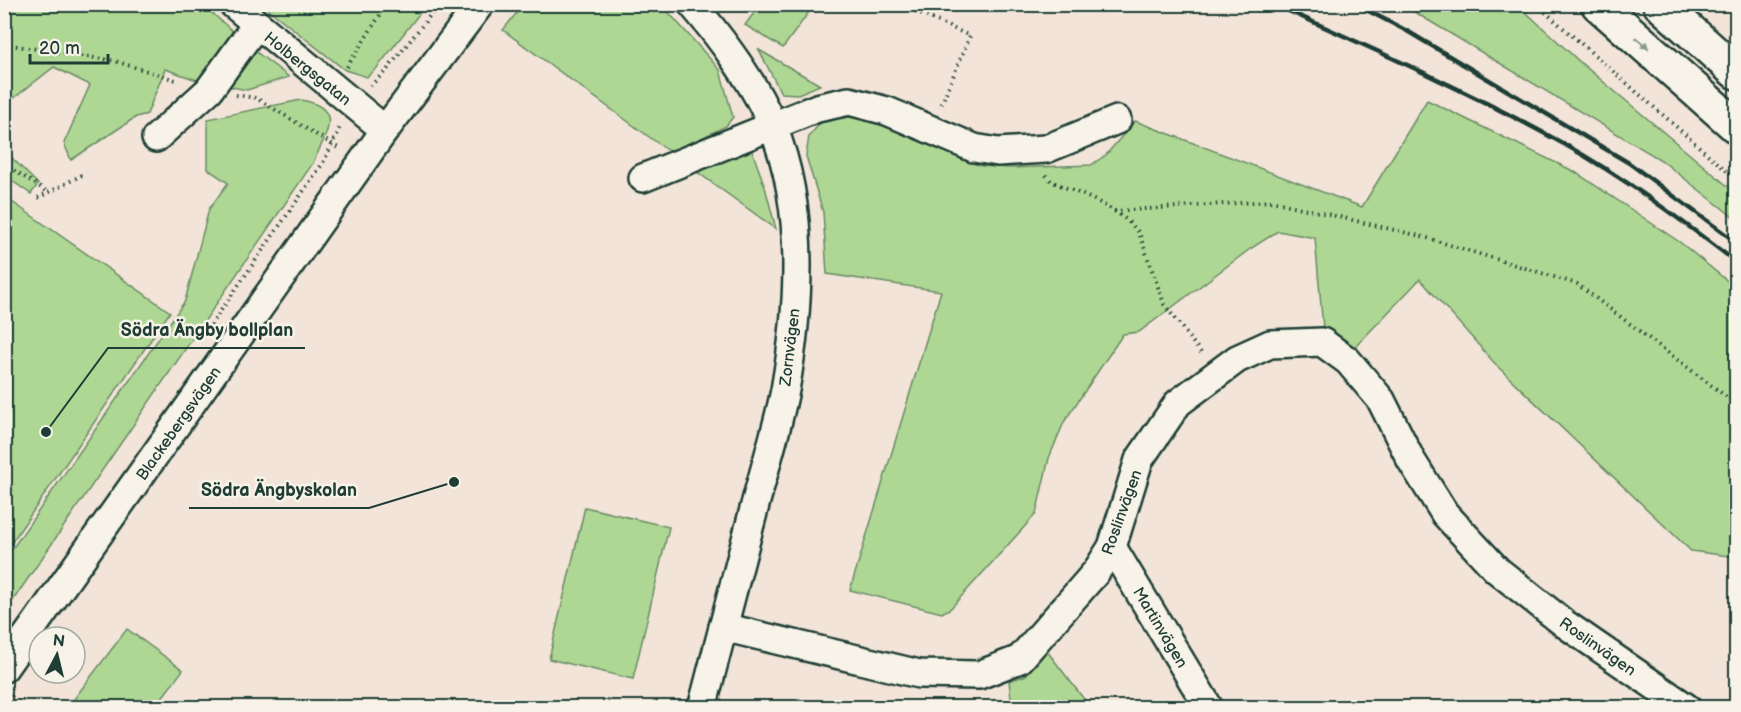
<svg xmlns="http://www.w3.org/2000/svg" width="1741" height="712" font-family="'Balsamiq Sans',sans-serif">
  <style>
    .green { fill: #afd794; stroke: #678a64; stroke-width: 1.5 }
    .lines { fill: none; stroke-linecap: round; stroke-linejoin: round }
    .minor-casing { stroke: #1f3d34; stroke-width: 32 }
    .major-casing { stroke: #1f3d34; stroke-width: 38 }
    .path { stroke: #1f3d34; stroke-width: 4; stroke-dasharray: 1.5 4.5; stroke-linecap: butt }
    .minor { stroke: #f7f3e8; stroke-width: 27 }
    .major { stroke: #f7f3e8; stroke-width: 33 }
    .rail { stroke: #1f3d34; stroke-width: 4.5 }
    .oneway { fill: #8b988e }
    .labels { text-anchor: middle; stroke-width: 5; stroke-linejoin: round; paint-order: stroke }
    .street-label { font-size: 16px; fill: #1f3d34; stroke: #f7f3e8 }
    .leader { fill: none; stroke: #1f3d34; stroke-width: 2 }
    .callout-dot { fill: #1f3d34; stroke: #f7f3e8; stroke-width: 2 }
    .callout-label { font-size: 18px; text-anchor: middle; font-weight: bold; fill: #1f3d34; stroke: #f7f3e8; stroke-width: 5; stroke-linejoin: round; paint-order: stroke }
  </style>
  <rect width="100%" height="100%" fill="#f2e4d8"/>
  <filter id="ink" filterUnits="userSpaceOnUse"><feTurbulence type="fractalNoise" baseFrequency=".0167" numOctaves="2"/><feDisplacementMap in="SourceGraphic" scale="12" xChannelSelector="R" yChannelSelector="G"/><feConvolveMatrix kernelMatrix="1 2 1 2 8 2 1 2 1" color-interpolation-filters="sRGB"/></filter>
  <g filter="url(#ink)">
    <g class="green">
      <path d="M5 5H203L237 35 200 81 165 69 147 114 136 117 71 160 64 143 90 85 54 67 5 105Z"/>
      <path d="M263 5H426L377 68 367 77 345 70Z"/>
      <path d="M523 5H662L720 70 733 117 726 126 671 153 503 30Z"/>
      <path d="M760 5V4L814 5 783 48 745 25Z"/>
      <path d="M1399 5H1518L1581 63 1736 193V219L1661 160 1411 10Z"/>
      <path d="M251 48 289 77 247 90 223 85Z"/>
      <path d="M759 50 820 85 798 94 781 93Z"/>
      <path d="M301 100C346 108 325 135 313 163L5 612V559L185 301 209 209 228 183 208 169V119Z"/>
      <path d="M1427 100 1575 172 1681 243 1736 288V557L1691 551 1498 367 1420 279 1355 347 1323 328 1315 238 1278 231 1250 249 1139 332 1123 334 1064 422 1049 458 1036 514 951 608 942 613 850 590 941 291 827 274 823 212 806 156 809 136 824 119 842 115 865 118 982 166 1010 168 1091 165 1106 155 1135 121 1362 207Z"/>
      <path d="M751 148 765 187 776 229 689 166Z"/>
      <path d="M5 151 38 184 31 194 5 176Z"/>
      <path d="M5 197 170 312 5 552Z"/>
      <path d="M585 507 669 527 633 679 549 659Z"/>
      <path d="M127 629 183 670 155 707H68Z"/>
      <path d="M1047 651 1090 707H1012L1009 681 1026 675Z"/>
    </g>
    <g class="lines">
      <defs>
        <g id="minor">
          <path d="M233 4 385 130"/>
          <path d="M692 4C720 37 756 85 772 125 806 206 800 306 785 390 777 430 764 470 754 509 737 575 719 641 702 708"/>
          <path d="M156 138 209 90 256 25"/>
          <path d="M643 178 817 108 849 101 887 111 974 148 998 152 1046 149 1117 120"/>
          <path d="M1112 547 1209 708"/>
          <path d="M723 627 919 674 979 675 1020 659 1096 572 1112 547 1139 460 1178 403 1237 359 1270 344 1322 342 1348 361 1381 400 1411 460 1445 514 1497 570 1565 624 1687 708"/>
          <path d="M4 668 385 130 480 4"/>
        </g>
        <g id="major">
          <path d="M1598 4 1736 126"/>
          <path d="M1660 4 1736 72"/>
        </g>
      </defs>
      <use href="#minor" class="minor-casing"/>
      <use href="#major" class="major-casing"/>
      <g class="path">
        <path d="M899 4 970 36 941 105"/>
        <path d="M1536 4 1736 179"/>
        <path d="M4 44 115 61 179 81"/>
        <path d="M347 67 387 4"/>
        <path d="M370 86 387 70 439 4"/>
        <path d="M236 95 256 98 340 149"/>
        <path d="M4 164 48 192"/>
        <path d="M1046 175 1051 181C1081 195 1118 206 1139 233L1164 304 1201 353"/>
        <path d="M38 198 82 175"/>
        <path d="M1114 211 1272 201 1424 237 1577 284 1736 404"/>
        <path d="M204 335 323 163 341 125"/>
        <path d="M4 706 15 692"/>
      </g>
      <use href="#minor" class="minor"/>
      <use href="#major" class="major"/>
      <g class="rail">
        <path d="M1273 4C1371 48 1470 92 1564 144 1625 178 1681 220 1736 262"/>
        <path d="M1355 4 1407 31 1629 163 1736 242"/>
      </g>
    </g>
    <defs><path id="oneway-solid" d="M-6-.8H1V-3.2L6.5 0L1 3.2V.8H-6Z" transform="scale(1.5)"/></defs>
    <use class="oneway" href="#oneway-solid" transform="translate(1642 43) rotate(41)"/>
  </g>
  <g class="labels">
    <g class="street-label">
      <text transform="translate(308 68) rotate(39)" y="6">Holbergsgatan</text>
      <text transform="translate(789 347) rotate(-83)" y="6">Zornvägen</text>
      <text transform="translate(178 423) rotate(-55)" y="6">Blackebergsvägen</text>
      <text transform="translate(1121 512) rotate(-70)" y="6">Roslinvägen</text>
      <text transform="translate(1161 627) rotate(59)" y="6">Martinvägen</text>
      <text transform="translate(1598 646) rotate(35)" y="6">Roslinvägen</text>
    </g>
  </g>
  <path class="leader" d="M46 432L108 348H305M454 482L369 508H189"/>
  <g class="callout-dot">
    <circle cx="46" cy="432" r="6"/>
    <circle cx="454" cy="482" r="6"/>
  </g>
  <g class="callout-label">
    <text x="207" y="336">Södra Ängby bollplan</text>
    <text x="279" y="496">Södra Ängbyskolan</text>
  </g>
  <rect width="1741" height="712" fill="none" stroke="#f7f3e8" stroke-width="24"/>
  <rect x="12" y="12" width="1717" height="688" fill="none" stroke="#1f3d34" stroke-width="2" filter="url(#ink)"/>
  <g transform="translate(57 655) rotate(7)"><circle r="28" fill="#f7f3e8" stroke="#a1aaa0" stroke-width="1.5"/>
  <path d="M0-4.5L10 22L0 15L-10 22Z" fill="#1f3d34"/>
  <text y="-9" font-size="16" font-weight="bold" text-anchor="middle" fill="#1f3d34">N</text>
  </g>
  <path d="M30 54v9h78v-9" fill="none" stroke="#1f3d34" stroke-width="3"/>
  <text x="39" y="54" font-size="18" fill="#1f3d34" stroke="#f7f3e8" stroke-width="4.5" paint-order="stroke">20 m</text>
</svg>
